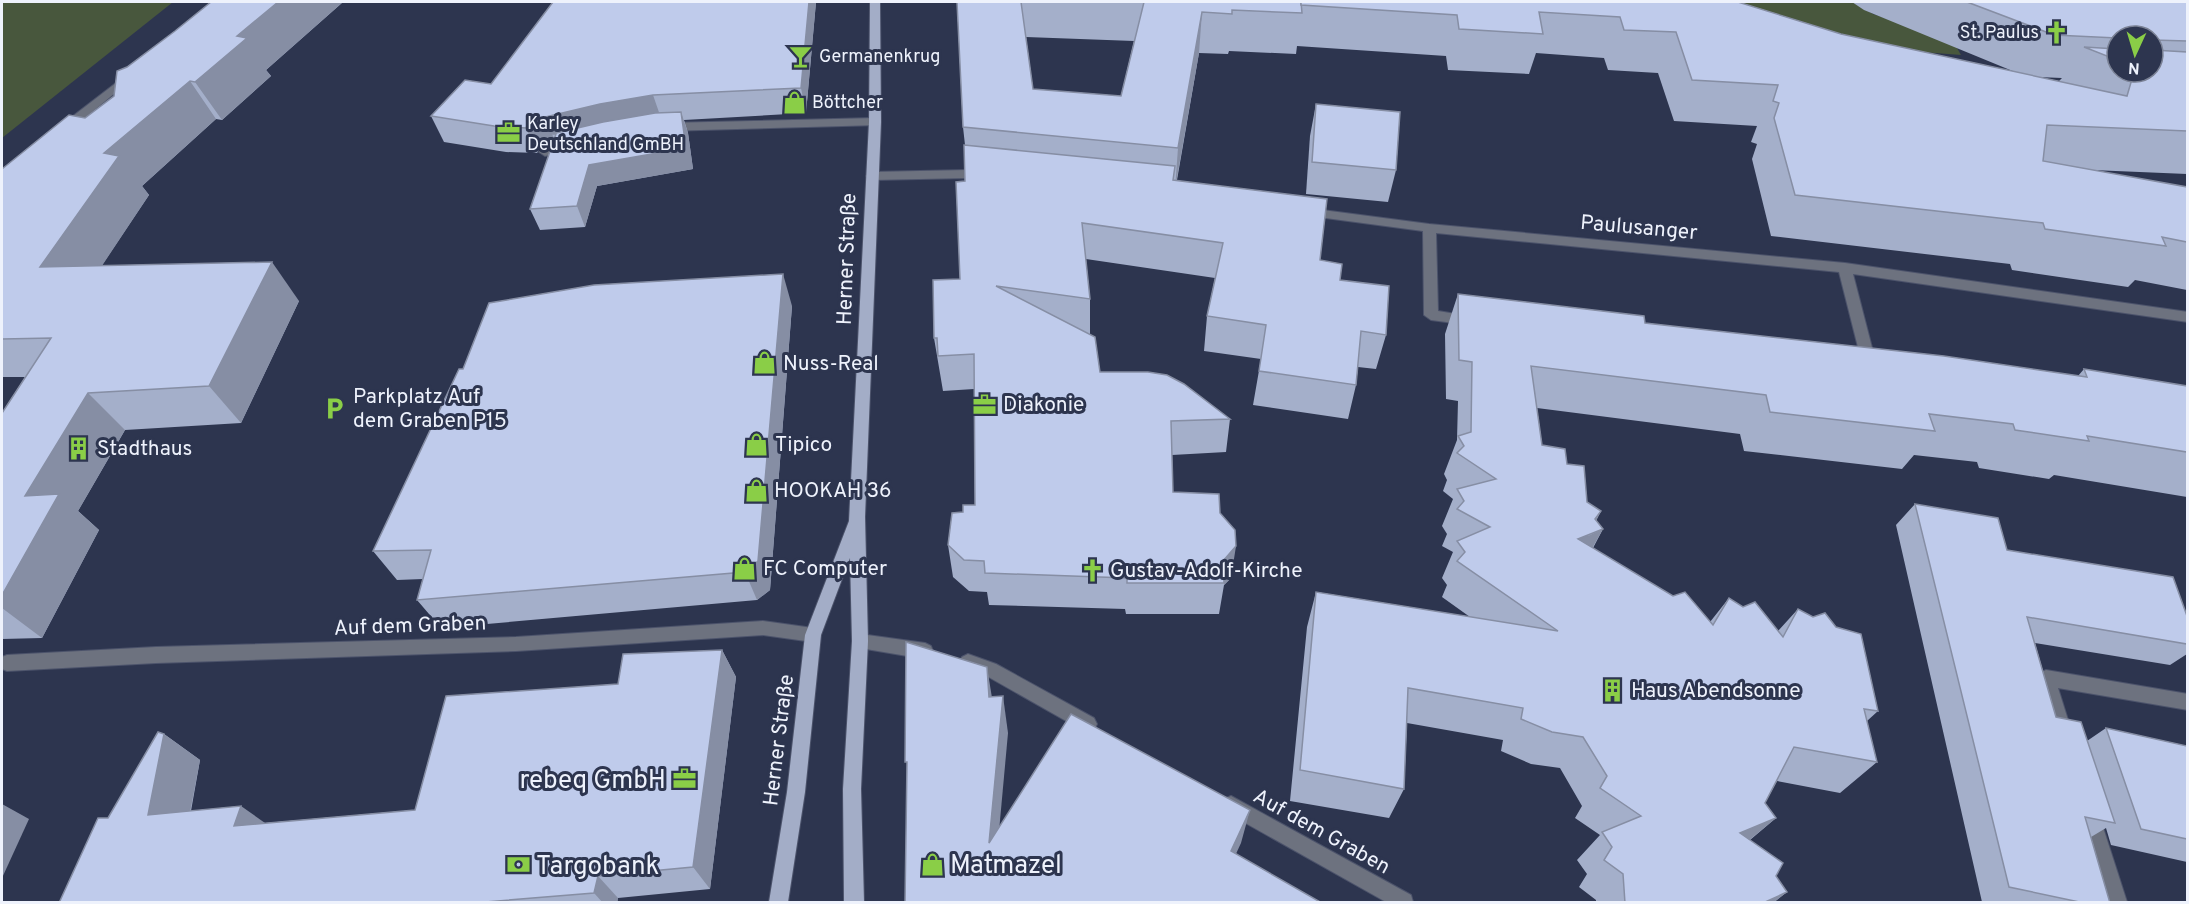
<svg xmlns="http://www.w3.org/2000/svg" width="2189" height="904" font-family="Overpass,sans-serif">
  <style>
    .green { fill: #48573d }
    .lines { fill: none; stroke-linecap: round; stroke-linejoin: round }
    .minor-casing { stroke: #4c536b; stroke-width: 2 }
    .major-casing { stroke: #4c536b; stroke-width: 2 }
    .minor { fill: #6d727f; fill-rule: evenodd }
    .major { fill: #a3adc7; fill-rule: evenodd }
    .wall { fill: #a4afca; fill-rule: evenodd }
    .shaded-wall { fill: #868ea4 }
    .building { fill: #bfcbeb; stroke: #868ea4; stroke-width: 1.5 }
    .labels { text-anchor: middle; stroke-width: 6; stroke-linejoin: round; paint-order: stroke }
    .far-poi-label { font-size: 18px; fill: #eef2fc; stroke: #2d354f; text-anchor: start }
    .street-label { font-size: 21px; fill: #eef2fc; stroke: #2d354f }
    .poi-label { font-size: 21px; fill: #eef2fc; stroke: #2d354f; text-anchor: start }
    .near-poi-label { font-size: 26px; fill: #eef2fc; stroke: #2d354f; text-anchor: start }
  </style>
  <rect width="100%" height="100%" fill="#2d354f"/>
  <g class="green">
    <path d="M2 2H173L2 138Z"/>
    <path d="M1732 2H1853L1873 14 1953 41 1961 55 1883 49Z"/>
  </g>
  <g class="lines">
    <defs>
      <g id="minor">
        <path d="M129 73 135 76 133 78 68 132H60V126Z"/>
        <path d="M875 118 881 122 879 125 665 131 659 127 665 123Z"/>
        <path d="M571 142 575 143V149L545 156 539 152 541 149Z"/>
        <path d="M967 170 986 172 992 176 986 180 967 178 872 180 866 176 872 172Z"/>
        <path d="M1307 208 1429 224 1845 263 2188 312V322L1853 274 1877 367 1870 372 1863 367 1839 272 1436 233 1438 311 1474 317 1476 320 1469 325 1431 320 1424 315 1423 231 1303 215 1301 212Z"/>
        <path d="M763 621 813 628 819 630 821 635 819 640 813 642 763 635 516 651 156 663 7 671 2 669V657L7 655 156 647 516 637Z"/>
        <path d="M860 634 925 643 931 646 933 651 931 656 925 659 860 648 854 646 852 641 854 636Z"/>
        <path d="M968 654 996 664 1094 718 1097 724 1094 730 1088 732 1082 730 985 675 962 667 959 662 962 657Z"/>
        <path d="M2046 670 2188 694V710L2058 688 2073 736 2070 742 2064 744 2058 742 2055 736 2037 678 2040 673Z"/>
        <path d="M1231 796 1411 895 1413 902H1386L1224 811 1222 805 1224 799Z"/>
        <path d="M2090 806 2097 809 2099 815 2127 902H2108L2081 815 2083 809Z"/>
      </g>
      <path id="major" d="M870 2H880L881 122 865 517 868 641 861 789 864 902H844L843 789 852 641 850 558 821 635 805 792 788 902H769L787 792 805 635 849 521 869 122Z"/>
    </defs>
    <use href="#minor" class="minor-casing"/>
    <use href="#major" class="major-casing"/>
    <use href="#minor" class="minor"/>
    <use href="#major" class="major"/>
  </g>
  <g class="wall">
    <path d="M211 2H343L266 70 271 76 222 120 216 119 142 186 149 195 102 265 299 301 241 423 125 430 78 511 99 530 42 638 2 639V413L25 377H2V169L85 118 114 96 127 67 175 31Z"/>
    <path d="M816 2 806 113 684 120 688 133 693 169 597 186 585 227 540 230 530 209 553 144 540 147 537 153 506 152 444 142 431 116 491 84Z"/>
    <path d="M957 2H1738L1841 34 2015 72 1864 10 1852 2H2187V174L2092 170 2187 187V290L2135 280 2128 287 2012 270 2010 264 1771 236 1752 159 1757 144 1751 142 1757 126 1674 121 1658 73 1608 70 1604 58 1536 53 1529 74 1448 70 1446 56 1297 46 1296 54 1229 51 1228 54 1199 53 1177 180 1320 260 1340 280 1386 335 1376 369 1358 367 1356 385 1348 419 1253 405 1261 359 1204 351 1207 316 1215 278 1086 259 1090 299V334H1089L1100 372 1230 419 1226 452 1172 455 1173 492 1220 513 1231 578 1224 585 1219 614H1126L1125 609 989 605 987 592 969 591 953 577 948 545 963 512 975 505 974 389 943 391 934 338 960 279 965 181V145L963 127ZM2117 36H2153V72H2117ZM1026 37 1134 41 1121 96 1033 89ZM2037 77 2062 78 2059 81Z"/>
    <path d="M1316 104 1396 170 1388 202 1306 194 1310 136Z"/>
    <path d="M1458 294 1645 323 2078 376 2084 369 2187 386V497L2054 475 2049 479 1979 468 1977 462 1914 455 1902 469 1744 451 1740 434 1537 408 1542 445 1567 464 1587 502 1601 511 1596 521 1603 529 1593 548 1710 622 1729 598 1778 631 1798 609 1878 711 1867 721 1877 762 1840 793 1777 781 1765 803 1776 818 1750 840 1787 892 1773 903H1596V900L1579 887 1587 874 1577 860 1600 835 1575 818 1582 806 1560 768 1531 764 1501 751 1503 740 1407 723 1404 789 1389 818 1290 801 1307 627 1316 592 1470 617 1442 597 1447 585 1442 578 1453 552 1442 546 1447 534 1442 526 1453 499 1443 491 1447 480 1444 474 1457 440 1458 401 1446 399 1445 334Z"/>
    <path d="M792 306 770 590 757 600 441 628 417 600 423 579 397 580 373 551 463 369Z"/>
    <path d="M1915 504 2007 550 2187 616V654L2170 665 2035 643 2056 717 2087 741 2106 728 2187 839V862L2111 845 2106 828 2091 837 2110 903 1982 902 1896 525Z"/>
    <path d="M722 650 736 677 710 889 618 898 617 903H59L108 818 164 734 200 760 191 811 265 823 415 810 618 684Z"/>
  </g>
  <g class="shaded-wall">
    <path d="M278 2H343L266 70 271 76 222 120 195 82 237 36Z"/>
    <path d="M809 2H816L806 113 801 88Z"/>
    <path d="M1202 12 1199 53 1175 189 1178 148Z"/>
    <path d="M190 81 216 119 142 186 149 195 76 305 40 267 104 153Z"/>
    <path d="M653 95 662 121 552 134 556 143 540 147 537 153 526 128 529 121 600 104Z"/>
    <path d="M681 112 688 133 693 169 597 186 585 227 577 206 589 165Z"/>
    <path d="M272 262 299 301 241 423 209 386Z"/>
    <path d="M783 274 792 306 770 590 757 600 745 572Z"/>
    <path d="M88 393 125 430 78 511 99 530 42 638 2 608V595L25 496Z"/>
    <path d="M1601 511 1588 536 1603 529 1582 566 1578 539Z"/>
    <path d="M1236 546 1231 578 1224 585 1223 561Z"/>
    <path d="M722 650 736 677 710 889 693 867Z"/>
    <path d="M987 667 993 704 989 697Z"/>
    <path d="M1003 696 1008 733 995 875 989 843Z"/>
    <path d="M164 734 200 760 185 839 148 815Z"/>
    <path d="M2 804 29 819 2 878Z"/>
    <path d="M241 806 275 830 234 826Z"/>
    <path d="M1250 810 1241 843 1223 882 1231 851Z"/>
    <path d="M1776 818 1742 846 1740 833Z"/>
    <path d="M598 876 618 898 617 903H603L594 893Z"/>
    <path d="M1787 892 1773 903H1763Z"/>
  </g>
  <g class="building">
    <path d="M211 2H278L237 36 247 38 195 82 190 81 104 153 119 156 40 267 272 262 209 386 88 393 25 496 59 494 2 595V413L51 338 2 339V169L69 115 85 118 114 96 117 71 127 67 175 31Z"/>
    <path d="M553 2H809L801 88 653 95 600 104 529 121 526 128 494 126 431 116 465 80 491 84Z"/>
    <path d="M957 2H1021L1033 89 1121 96 1144 2H1301L1302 13 1232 10V14L1202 12 1178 148 963 127Z"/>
    <path d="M1301 2H1738L1841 34 2127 96 2134 72H2153V50L2187 52V131L2047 125 2043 161 2187 187V242L2162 237 2166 246 2045 229 2043 223 1795 195 1774 118 1779 103 1773 101 1778 85 1692 80 1676 32 1624 30 1620 17 1539 12 1543 34 1459 29 1457 15 1301 5Z"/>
    <path d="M1967 2H2187V41L2153 40V36H2117V38L2054 35Z"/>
    <path d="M2084 47 2117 49V60Z"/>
    <path d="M1316 104 1400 112 1396 170 1312 162Z"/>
    <path d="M681 112 686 148 589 165 577 206 530 209 556 134H552L603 122 655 113Z"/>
    <path d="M964 145 1175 166 1173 180 1327 199 1320 260 1342 264 1340 280 1389 286 1386 335 1361 331 1356 385 1259 371 1266 325 1207 316 1223 243 1082 223 1090 299 996 286 1095 337 1100 372H1148L1167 375 1184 384 1230 419 1171 421 1173 492 1219 494 1220 513 1235 530 1236 546 1223 561 1224 583H1127V578L985 573 984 561 964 560 948 545 952 513 963 512V505H975L974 354 938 356 937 338H934L933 280 960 279 956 182 965 181Z"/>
    <path d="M783 274 758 561 745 572 417 600 431 550 373 551 459 369H463L489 303 594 285Z"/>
    <path d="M1458 294 1644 316 1645 323 1944 356 2087 377 2084 369 2187 386V452L2087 436 2089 441 2015 430 2013 424 1929 414 1935 431 1770 412 1766 395 1531 366 1542 445 1565 449 1567 464 1584 466 1587 502 1601 511 1595 519 1603 529 1578 539 1673 596 1685 592 1713 625 1729 598 1743 607 1755 602 1783 637 1798 609 1813 617 1825 613 1836 627 1861 634 1878 711 1864 709 1877 762 1794 747 1765 803 1776 818 1740 833 1783 863 1776 876 1787 892 1763 903H1625L1623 874 1604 860 1612 847 1602 832 1641 816 1600 788 1607 776 1583 737 1552 732 1521 719 1523 708 1408 688 1404 789 1300 770 1316 592 1558 631 1457 561 1465 552 1457 541 1490 527 1457 509 1464 501 1457 489 1496 479 1457 453 1464 446 1458 436 1471 432 1472 362 1459 360Z"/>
    <path d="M1915 504 1998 518 2007 550 2173 577 2187 616V644L2027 617 2056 717 2081 722 2115 823 2085 817 2110 903H2084L2009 887Z"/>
    <path d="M906 642 987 667 989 697 1003 696 989 843 1071 714 1250 810 1231 851 1322 903H905L907 762H905Z"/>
    <path d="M722 650 693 867 598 876 594 893 473 903H59L98 818H108L158 732 164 734 148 815 241 806 234 826 415 810 446 696 618 684 623 654Z"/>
    <path d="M2106 728 2187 746V839L2141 829Z"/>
  </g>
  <defs>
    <symbol id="church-bare" viewBox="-9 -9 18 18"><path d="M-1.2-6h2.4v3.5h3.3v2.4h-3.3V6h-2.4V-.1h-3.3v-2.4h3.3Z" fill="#8ace47" stroke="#2d354f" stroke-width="2.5" paint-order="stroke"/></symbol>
    <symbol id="bar-bare" viewBox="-9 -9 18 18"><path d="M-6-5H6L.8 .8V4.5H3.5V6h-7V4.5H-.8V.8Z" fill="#8ace47" stroke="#2d354f" stroke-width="2.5" paint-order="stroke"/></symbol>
    <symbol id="shop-bare" viewBox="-9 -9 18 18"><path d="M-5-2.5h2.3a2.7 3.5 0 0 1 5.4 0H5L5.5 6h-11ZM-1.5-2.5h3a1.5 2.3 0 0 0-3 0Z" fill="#8ace47" stroke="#2d354f" stroke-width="2.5" paint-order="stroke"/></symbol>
    <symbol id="office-bare" viewBox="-9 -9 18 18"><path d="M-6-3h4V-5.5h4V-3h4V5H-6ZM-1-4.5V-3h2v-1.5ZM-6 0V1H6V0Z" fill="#8ace47" stroke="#2d354f" stroke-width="2.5" paint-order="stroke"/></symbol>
    <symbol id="parking-bare" viewBox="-9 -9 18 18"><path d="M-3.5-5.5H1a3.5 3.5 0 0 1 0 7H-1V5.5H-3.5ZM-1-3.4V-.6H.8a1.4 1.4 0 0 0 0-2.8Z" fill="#8ace47" stroke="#2d354f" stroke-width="2.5" paint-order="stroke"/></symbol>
    <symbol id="building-bare" viewBox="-9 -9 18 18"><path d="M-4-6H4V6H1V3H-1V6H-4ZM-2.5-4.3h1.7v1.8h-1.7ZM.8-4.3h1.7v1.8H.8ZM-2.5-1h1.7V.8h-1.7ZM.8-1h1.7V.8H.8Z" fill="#8ace47" stroke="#2d354f" stroke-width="2.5" paint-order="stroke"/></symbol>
    <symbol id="bank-bare" viewBox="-9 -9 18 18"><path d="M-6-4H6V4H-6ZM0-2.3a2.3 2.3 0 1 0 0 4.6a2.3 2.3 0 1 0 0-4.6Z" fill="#8ace47" stroke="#2d354f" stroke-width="2.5" paint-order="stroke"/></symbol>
  </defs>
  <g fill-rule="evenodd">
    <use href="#church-bare" x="2040" y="16" width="33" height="33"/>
    <use href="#bar-bare" x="784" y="40" width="33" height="33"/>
    <use href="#shop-bare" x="778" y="86" width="33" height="33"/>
    <use href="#office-bare" x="492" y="116" width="33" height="33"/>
    <use href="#shop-bare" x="748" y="346" width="33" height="33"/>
    <use href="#office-bare" x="968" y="388" width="33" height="33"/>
    <use href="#parking-bare" x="318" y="392" width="33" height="33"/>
    <use href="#shop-bare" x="740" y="428" width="33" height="33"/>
    <use href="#building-bare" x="62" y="432" width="33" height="33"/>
    <use href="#shop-bare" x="740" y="474" width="33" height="33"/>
    <use href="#shop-bare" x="728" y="552" width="33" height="33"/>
    <use href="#church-bare" x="1076" y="554" width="33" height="33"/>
    <use href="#building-bare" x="1596" y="674" width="33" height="33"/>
    <use href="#office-bare" x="668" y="762" width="33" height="33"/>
    <use href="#shop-bare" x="916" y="848" width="33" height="33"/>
    <use href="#bank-bare" x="502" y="848" width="33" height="33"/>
  </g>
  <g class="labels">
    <g class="far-poi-label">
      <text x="2039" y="38" text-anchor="end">St. Paulus</text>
      <text x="819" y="62">Germanenkrug</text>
      <text x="812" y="108">Böttcher</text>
      <text x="527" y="129">Karley<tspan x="527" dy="21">Deutschland GmBH</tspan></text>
    </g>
    <g class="street-label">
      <text transform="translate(1639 227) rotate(5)" y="7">Paulusanger</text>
      <text transform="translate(846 259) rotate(-88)" y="7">Herner Straße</text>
      <text transform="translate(410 625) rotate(-2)" y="7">Auf dem Graben</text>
      <text transform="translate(778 740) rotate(-83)" y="7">Herner Straße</text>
      <text transform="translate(1322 831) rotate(29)" y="7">Auf dem Graben</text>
    </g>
    <g class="poi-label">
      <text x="783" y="370">Nuss-Real</text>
      <text x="353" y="403">Parkplatz Auf<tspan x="353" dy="24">dem Graben P15</tspan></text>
      <text x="1003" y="411">Diakonie</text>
      <text x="775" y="451">Tipico</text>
      <text x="97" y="455">Stadthaus</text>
      <text x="774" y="497">HOOKAH 36</text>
      <text x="763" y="575">FC Computer</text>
      <text x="1110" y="577">Gustav-Adolf-Kirche</text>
      <text x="1631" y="697">Haus Abendsonne</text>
    </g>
    <g class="near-poi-label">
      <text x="666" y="788" text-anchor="end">rebeq GmbH</text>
      <text x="950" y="873">Matmazel</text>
      <text x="536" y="874">Targobank</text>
    </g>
  </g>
  <rect width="2189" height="904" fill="none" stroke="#eef2fc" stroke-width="6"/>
  <g transform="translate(2135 54) rotate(184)"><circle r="28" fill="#2d354f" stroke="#7a8194" stroke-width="1.5"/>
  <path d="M0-4.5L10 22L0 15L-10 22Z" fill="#8ace47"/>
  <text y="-9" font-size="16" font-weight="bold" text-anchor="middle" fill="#eef2fc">N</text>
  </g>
</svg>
